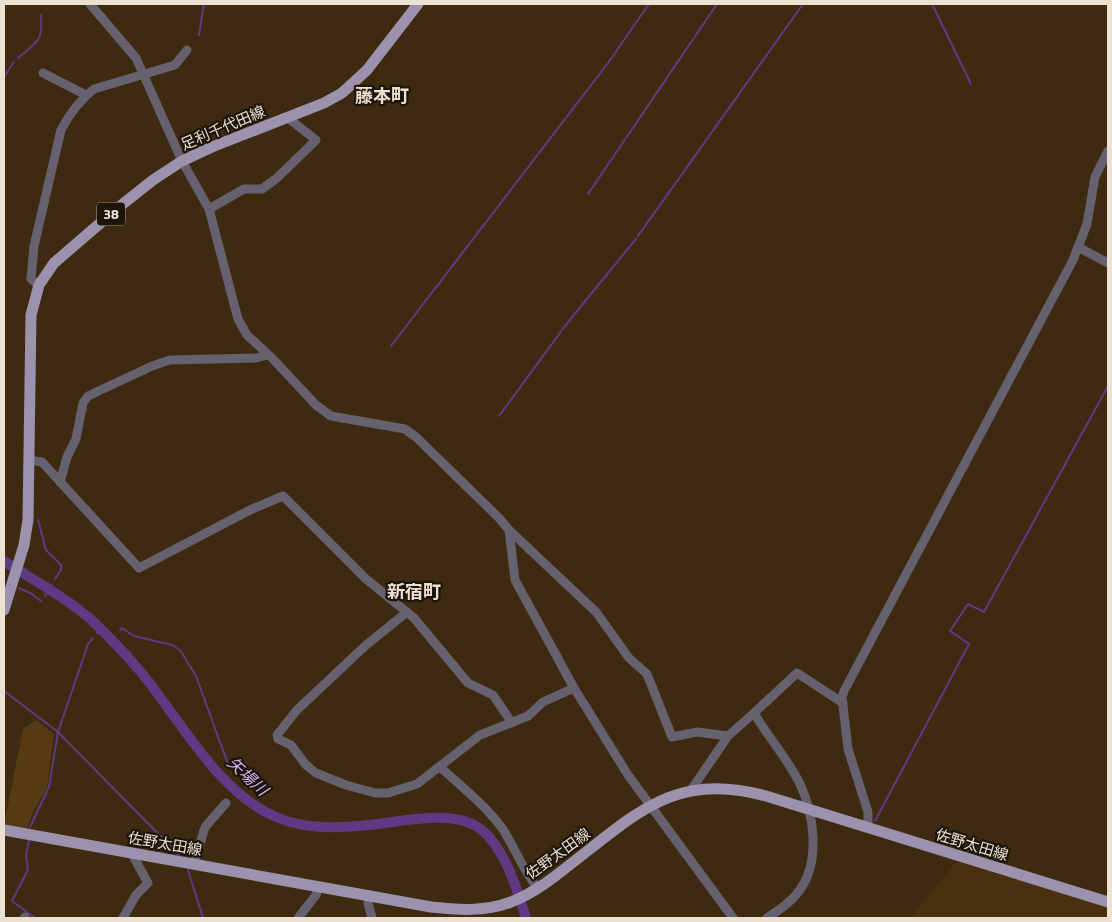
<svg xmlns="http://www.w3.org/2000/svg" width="1112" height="922" font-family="'Titillium Web','Noto Sans JP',sans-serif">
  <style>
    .built { fill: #49310f }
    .green { fill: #563a13 }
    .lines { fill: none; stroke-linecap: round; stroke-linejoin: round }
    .stream { stroke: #5d3a83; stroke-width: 2 }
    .river { stroke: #5d3a83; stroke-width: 10 }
    .minor { stroke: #66616f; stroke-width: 9 }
    .major { stroke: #9d92ae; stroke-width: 11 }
    .labels { text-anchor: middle; stroke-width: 4.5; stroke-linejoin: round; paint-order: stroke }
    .shield { fill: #1e150a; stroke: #aea395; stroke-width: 1 }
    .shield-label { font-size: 14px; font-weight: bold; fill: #ece0d1 }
    .street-label { font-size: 15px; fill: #ece0d1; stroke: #1e150a }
    .water-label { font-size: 16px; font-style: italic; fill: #d0b6f4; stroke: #1e150a }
    .quarter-label { font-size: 18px; font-weight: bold; fill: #ece0d1; stroke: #1e150a }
  </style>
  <rect width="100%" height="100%" fill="#3e2a10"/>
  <path class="built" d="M957 861 1108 908V918H910Z"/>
  <path class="green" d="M36 720 54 734 47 788 33 812 27 829 4 825 23 729Z"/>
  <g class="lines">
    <g class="stream">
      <path d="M932 4 971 84"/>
      <path d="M199 35 204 4"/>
      <path d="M18 58C37 42 43 42 41 15"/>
      <path d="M4 77 14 62"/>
      <path d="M588 194 717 4"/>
      <path d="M638 236 803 4"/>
      <path d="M391 346 608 63 649 4"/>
      <path d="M499 416 568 322 636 239"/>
      <path d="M38 520 46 550 61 565V570L55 579"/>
      <path d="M19 588 32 594 41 601"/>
      <path d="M45 596 52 584"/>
      <path d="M120 630 122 628 134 636 172 645 180 650 196 676 228 764"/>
      <path d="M97 633 101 629"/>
      <path d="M110 639 114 636"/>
      <path d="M4 691 58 732 179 855"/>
      <path d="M875 821 969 644 950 631 968 604 984 612 1108 386"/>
      <path d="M30 827 49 787 58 732 88 644 93 638"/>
      <path d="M29 840 26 855 28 870 12 901 35 918"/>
      <path d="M188 870 203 918"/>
    </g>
    <path class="river" d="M4 561C37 583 74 601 102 630 118 646 134 663 148 681 183 726 221 794 276 817 306 830 337 828 369 825 401 822 456 807 483 831 506 851 517 890 526 918"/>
    <g class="minor">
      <path d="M90 4 136 58 182 161 209 209 238 319 247 335 272 358 316 405 331 416 405 429 416 437 499 518 509 530 596 612 629 658 647 674 672 737 697 732 728 736"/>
      <path d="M43 73 86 95"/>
      <path d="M209 209 244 189H262L277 178 316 140 288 118"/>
      <path d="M1078 247 1108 263"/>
      <path d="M39 285 31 279 34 246 61 130C69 115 81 99 94 89L175 65 187 50"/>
      <path d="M30 460 42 462 139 568 250 510 283 496 366 579 414 618 468 683 493 695 512 723"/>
      <path d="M60 482 67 457 76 439 83 403 88 396 152 366 170 360 256 358 267 355"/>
      <path d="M509 530 515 580 574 688 628 775 733 918"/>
      <path d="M407 612 365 646 297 710 277 735 278 739 291 745 306 765 316 773 346 785 375 793H388L417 784 480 735 528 716 543 702 574 688"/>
      <path d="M440 767C461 786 485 805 502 828 515 848 523 870 538 889"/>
      <path d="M691 790 728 736 754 713"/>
      <path d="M868 827V812L848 749 842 697 844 691 1073 260 1087 224 1095 177 1108 151"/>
      <path d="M194 864 205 827 226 803"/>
      <path d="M369 895 368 903 372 918"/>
      <path d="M24 918 25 917"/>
      <path d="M123 918 136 895 148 883 132 854"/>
      <path d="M298 918 316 895 319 887"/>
      <path d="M767 918C779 910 791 902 799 891 821 862 814 814 800 784 788 759 768 737 754 713L797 673 843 703"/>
    </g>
    <g class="major">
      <path d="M4 610 24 545 28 520 31 315 39 285 54 263 119 207 153 180 182 161 212 147 324 103 342 93 367 70 418 4"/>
      <path d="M4 830 431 907C458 910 485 912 511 902 534 893 552 879 572 863 638 812 677 771 766 796L1108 902"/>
    </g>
  </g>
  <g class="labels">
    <rect class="shield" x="97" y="202.5" width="28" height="23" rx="4"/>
    <g class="shield-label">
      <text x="111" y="219">38</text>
    </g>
    <g class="street-label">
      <text transform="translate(223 128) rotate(-23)" y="5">足利千代田線</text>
      <text transform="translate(165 844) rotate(10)" y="5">佐野太田線</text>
      <text transform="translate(972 845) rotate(17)" y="5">佐野太田線</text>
      <text transform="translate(558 854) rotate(-36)" y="5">佐野太田線</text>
    </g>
    <g class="water-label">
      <text transform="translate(248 776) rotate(43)" y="6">矢場川</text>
    </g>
    <g class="quarter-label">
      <text x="382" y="102">藤本町</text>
      <text x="414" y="598">新宿町</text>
    </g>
  </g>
  <rect width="1112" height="922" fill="none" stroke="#ece0d1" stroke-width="10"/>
</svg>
